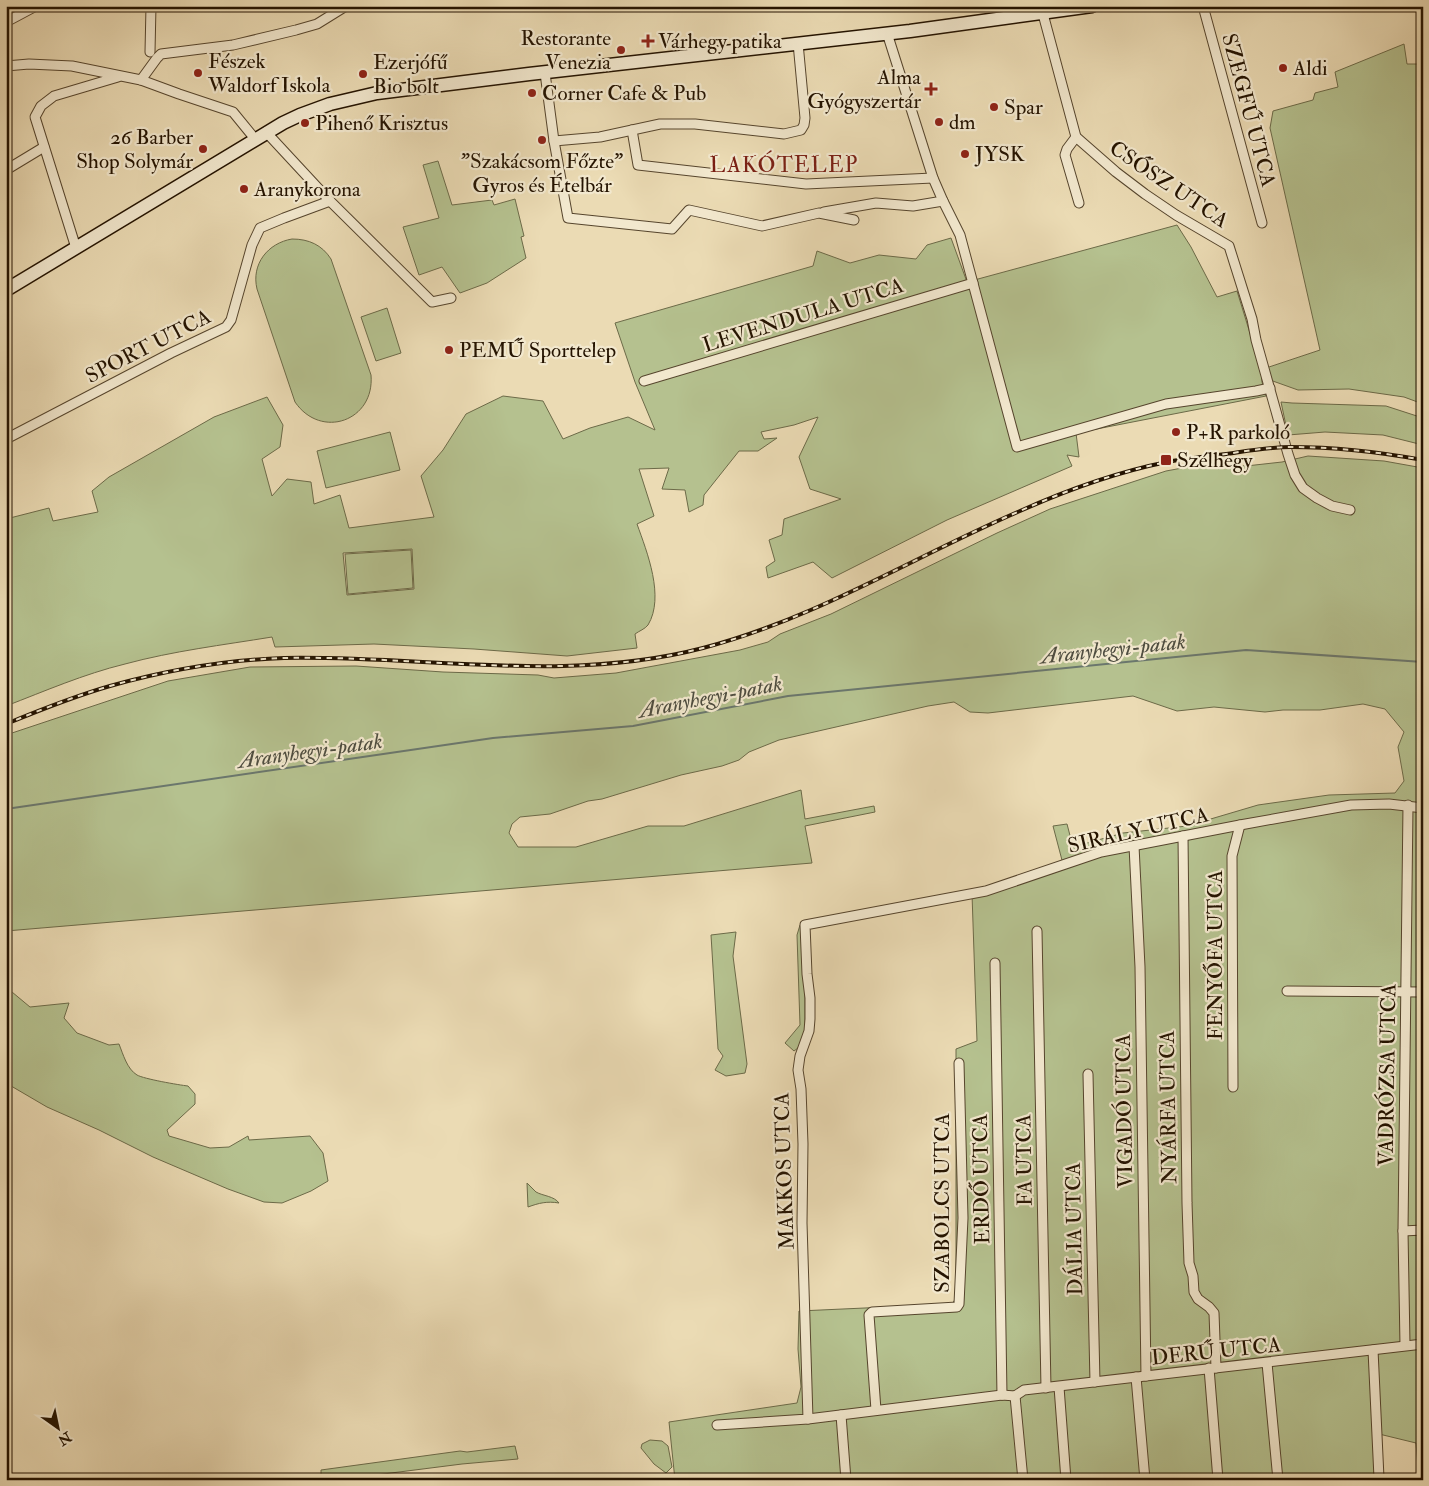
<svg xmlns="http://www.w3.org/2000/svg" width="1429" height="1486" font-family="'IM FELL Double Pica',serif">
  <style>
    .green { fill: #b5c18f; stroke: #6c6a48; fill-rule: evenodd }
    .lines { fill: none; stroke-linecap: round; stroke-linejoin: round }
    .stream { stroke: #6b776d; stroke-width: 2 }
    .street-casing { stroke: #56452d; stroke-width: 11 }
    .secondary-casing { stroke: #241300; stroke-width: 15 }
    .street { stroke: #f2e8ce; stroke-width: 9 }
    .secondary { stroke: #f2e8ce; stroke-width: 12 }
    .rail-casing { stroke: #241300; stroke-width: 4 }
    .rail { stroke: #f2e8ce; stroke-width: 2; stroke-dasharray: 5.5; stroke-linecap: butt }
    .poi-dot { fill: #8f2418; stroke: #f2e8ce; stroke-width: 2 }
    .labels { text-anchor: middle; stroke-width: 4.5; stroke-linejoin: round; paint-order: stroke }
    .poi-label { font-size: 21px; fill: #241300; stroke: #f2e8ce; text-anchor: start }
    .street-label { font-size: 21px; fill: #241300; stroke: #f2e8ce }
    .neighbourhood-label { font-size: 22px; letter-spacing: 1px; fill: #7a1f14; stroke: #f2e8ce }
    .water-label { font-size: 22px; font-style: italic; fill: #4e4d40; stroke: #f2e8ce }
  </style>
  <rect width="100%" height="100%" fill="#ebdbb4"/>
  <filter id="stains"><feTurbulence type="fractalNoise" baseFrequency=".004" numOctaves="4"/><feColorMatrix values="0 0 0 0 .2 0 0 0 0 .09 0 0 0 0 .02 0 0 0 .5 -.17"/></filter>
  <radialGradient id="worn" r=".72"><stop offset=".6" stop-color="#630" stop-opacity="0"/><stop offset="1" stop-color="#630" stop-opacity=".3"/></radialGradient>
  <g class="green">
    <path d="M1404 44 1407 64H1423V404L1404 397 1349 389 1298 390 1270 380 1266 368 1320 350 1270 128 1273 111 1313 100 1315 93 1338 87 1335 72Z"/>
    <path d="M438 161 452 205 492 200 494 205 515 199 524 236 521 237 526 258 487 283 460 293 442 267 419 275 403 227 439 218 423 165Z"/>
    <path d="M1177 225 1191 247 1217 297 1237 291 1261 369 1262 382 1266 396 1076 433 1079 457 1067 455 1072 466 947 520 832 578 813 562 768 578 766 567 775 561 769 540 782 535 784 519 841 499 810 489 799 457 818 417 794 425 761 432 764 439 777 438 758 451H739L704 495 703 505 689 512 685 490 662 489 669 468 639 469 654 516 637 524C647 552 665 597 648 625 645 629 639 631 635 634L637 648 567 656 474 649 374 644 275 647 272 637C223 645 173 651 125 664 84 674 45 691 6 706V519L49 508 53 521 98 512 92 491 109 477 214 417 267 397 283 425 280 447 262 459 272 496 287 479 311 482 314 504 340 495 349 528 434 517 421 476 443 450 466 414 503 396 543 401 563 439 590 428 628 417 655 430 635 382 615 323 813 266 817 251 850 263 879 255 916 259 927 245 951 238 967 282ZM412 549 414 589 347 595 343 553Z"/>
    <path d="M292 239C309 239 322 245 331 259L371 375C375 421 321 440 295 402L257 289C251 264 268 243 292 239Z"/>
    <path d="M387 308 401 353 376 361 361 317Z"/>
    <path d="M1281 402 1292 403 1386 406 1423 418V445L1383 435 1325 432 1288 435Z"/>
    <path d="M390 432 400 470 326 488 317 451Z"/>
    <path d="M1308 456 1384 461 1423 468V1480H1419L1416 1443 1379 1434 1382 1480H675L669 1422 797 1403 801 1387 798 1349 799 1311 952 1304 956 1298V1049L977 1041 972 894 1063 864 1053 826 1067 824 1073 847 1123 833 1187 826 1258 805 1329 795 1395 793 1404 781 1398 747 1404 732 1385 709 1363 704 1320 710H1283L1265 712 1214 707 1177 711 1133 696 988 713 970 712 954 702 928 706 779 740 749 752 739 760 722 766 681 775 602 799 588 801 550 814 520 817 512 824 509 833 518 847H576L648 826H684L801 790 805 819 874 806 875 812 805 826 812 863 6 931V735L168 681 250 667 356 666 443 672 538 675 554 678 616 673 740 650 768 642 780 634 831 614 997 533 1050 509 1166 471 1204 464 1246 466 1282 462Z"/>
    <path d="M411 550 413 588 348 594 345 554Z"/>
    <path d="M800 925H805V1035L798 1048 794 1051 785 1043 800 1025 797 935Z"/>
    <path d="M736 932 733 956 747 1064 745 1073 726 1076 715 1070 723 1056 718 1049 711 935Z"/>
    <path d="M6 987 30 1007 69 1003 64 1018 77 1033 109 1045 119 1044C123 1054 127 1069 137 1075 144 1079 179 1085 188 1086L195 1094V1104L167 1130 169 1136 210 1148 229 1147 248 1136 249 1140 310 1136 323 1153 328 1181 311 1191 282 1203 264 1202 228 1189 153 1157 99 1130 47 1107 6 1083Z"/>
    <path d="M527 1183C530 1186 533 1189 536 1192 543 1196 554 1196 559 1203 547 1201 539 1203 528 1207Z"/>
    <path d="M650 1440 662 1441 668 1446 672 1467 666 1473 654 1464 641 1448 642 1444Z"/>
    <path d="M515 1446 518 1459 462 1464 336 1480H321V1470L460 1451 467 1452Z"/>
  </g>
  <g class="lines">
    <g class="stream">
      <path d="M6 16 20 6"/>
      <path d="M6 809 493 738 633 726 788 696 1246 650 1423 662"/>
    </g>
    <defs>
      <g id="street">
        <path d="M1203 6 1262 223"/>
        <path d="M1043 14 1076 137 1116 172 1145 194 1176 215 1229 246 1252 319 1256 340 1288 454 1295 475 1303 488 1317 498 1332 506 1350 510"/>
        <path d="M6 22 36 6"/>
        <path d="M887 33 933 178 943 201 960 235 1017 447 1166 404 1256 391 1270 388"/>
        <path d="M150 52 151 6"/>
        <path d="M6 66 29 64 72 66 141 80 179 94 233 112 255 139"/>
        <path d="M545 73 554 141 568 218 672 229 689 210 762 226 819 213 854 220"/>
        <path d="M141 80 157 58 161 54 233 45 296 30 317 24 346 6"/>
        <path d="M632 130 638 165 806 184 933 178"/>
        <path d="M266 132 330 201 432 302 451 298"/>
        <path d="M1076 137 1067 149 1065 155 1079 203"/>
        <path d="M554 141 600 137 660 124H695L784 134 801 130 804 125 805 118 798 43"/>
        <path d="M6 170 44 147"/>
        <path d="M824 212 876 203 913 206 943 201"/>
        <path d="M76 248 35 117 41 106 54 96 118 77"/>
        <path d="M644 381 973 283"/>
        <path d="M6 439 171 353 226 327 231 320 252 245 260 228 284 218 330 201"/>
        <path d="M1183 836 1187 1203 1189 1263 1193 1276 1194 1292 1198 1299 1209 1307 1214 1313 1216 1368"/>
        <path d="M1134 846 1140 967 1146 1376"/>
        <path d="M1037 931 1046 1388"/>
        <path d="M995 963 1002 1395"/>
        <path d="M1287 991 1423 992"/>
        <path d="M1088 1074 1095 1382"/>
        <path d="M1233 1087 1232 856 1240 825"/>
        <path d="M1403 1231 1423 1230"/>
        <path d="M1405 1345 1403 1231 1408 805"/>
        <path d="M1373 1350 1379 1478"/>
        <path d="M1267 1363 1278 1480"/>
        <path d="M1209 1368 1218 1480"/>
        <path d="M1136 1377 1145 1480"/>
        <path d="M1059 1387 1066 1480"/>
        <path d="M1015 1396 1024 1390 1423 1344"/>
        <path d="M1015 1396 1023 1480"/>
        <path d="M876 1410 869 1315 872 1312 957 1307 959 1304 963 1218 959 1063"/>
        <path d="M841 1415 846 1480"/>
        <path d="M808 1419 1002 1395 1015 1396"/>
        <path d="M717 1425 808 1419 802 1223 803 1144 801 1089 798 1070 800 1056 809 1031 810 1019V998L807 974 805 925 986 891 1101 852 1240 825 1351 805 1389 804 1423 808"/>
      </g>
      <path id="secondary" d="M6 290 283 123 300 115 330 104 377 93 529 74 910 31 1092 6"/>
    </defs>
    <use href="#street" class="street-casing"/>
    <use href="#secondary" class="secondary-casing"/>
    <use href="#street" class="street"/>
    <use href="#secondary" class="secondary"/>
    <defs>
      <path id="rail" d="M6 724C40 710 75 696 110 686 167 670 225 660 284 658 424 655 565 684 703 648 815 619 915 556 1020 511 1067 490 1117 472 1167 462 1183 459 1201 457 1218 455 1242 452 1266 447 1291 447 1335 447 1379 452 1423 460"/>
    </defs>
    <use href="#rail" class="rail-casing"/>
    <use href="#rail" class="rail"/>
  </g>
  <g class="poi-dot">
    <path d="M645.5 33.5h5v5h5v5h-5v5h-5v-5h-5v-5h5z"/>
    <circle cx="621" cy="50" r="5"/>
    <circle cx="1283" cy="68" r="5"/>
    <circle cx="198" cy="73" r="5"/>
    <circle cx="363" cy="74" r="5"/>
    <path d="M928.5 81.5h5v5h5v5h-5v5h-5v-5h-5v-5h5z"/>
    <circle cx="532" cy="93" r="5"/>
    <circle cx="994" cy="107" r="5"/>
    <circle cx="939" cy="122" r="5"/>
    <circle cx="305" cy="123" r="5"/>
    <circle cx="542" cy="140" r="5"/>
    <circle cx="203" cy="149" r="5"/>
    <circle cx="965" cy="154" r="5"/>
    <circle cx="244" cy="189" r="5"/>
    <circle cx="449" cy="350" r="5"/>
    <circle cx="1176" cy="432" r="5"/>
    <rect x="1160" y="454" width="12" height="12" rx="2.5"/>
  </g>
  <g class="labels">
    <g class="poi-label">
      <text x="611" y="45" text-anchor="end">Restorante<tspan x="611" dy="24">Venezia</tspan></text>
      <text x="658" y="48">Várhegy patika</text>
      <text x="208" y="68">Fészek<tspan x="208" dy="24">Waldorf Iskola</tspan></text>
      <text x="373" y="69">Ezerjófű<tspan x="373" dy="24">Bio bolt</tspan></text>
      <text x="1293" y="75">Aldi</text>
      <text x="921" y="84" text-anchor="end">Alma<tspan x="921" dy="24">Gyógyszertár</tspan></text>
      <text x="542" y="100">Corner Cafe &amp; Pub</text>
      <text x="1004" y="114">Spar</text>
      <text x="949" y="129">dm</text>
      <text x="315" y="130">Pihenő Krisztus</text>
      <text x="193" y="144" text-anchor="end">26 Barber<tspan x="193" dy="24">Shop Solymár</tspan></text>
      <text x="975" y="161">JYSK</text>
      <text x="542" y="168" text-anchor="middle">"Szakácsom Főzte"<tspan x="542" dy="24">Gyros és Ételbár</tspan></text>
      <text x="254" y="196">Aranykorona</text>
      <text x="459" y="357">PEMŰ Sporttelep</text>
      <text x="1186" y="439">P+R parkoló</text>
      <text x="1177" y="467">Szélhegy</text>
    </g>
    <g class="street-label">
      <text transform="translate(1249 110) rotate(75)" y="7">SZEGFŰ UTCA</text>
      <text transform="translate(1169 184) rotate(34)" y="7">CSŐSZ UTCA</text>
      <text transform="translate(803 315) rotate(-17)" y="7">LEVENDULA UTCA</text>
      <text transform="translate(148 346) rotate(-27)" y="7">SPORT UTCA</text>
      <text transform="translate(1138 830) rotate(-13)" y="7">SIRÁLY UTCA</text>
      <text transform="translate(1215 955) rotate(-90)" y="7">FENYŐFA UTCA</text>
      <text transform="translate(1387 1075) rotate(-89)" y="7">VADRÓZSA UTCA</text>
      <text transform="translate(1168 1107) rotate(-91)" y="7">NYÁRFA UTCA</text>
      <text transform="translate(1124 1111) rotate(-91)" y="7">VIGADÓ UTCA</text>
      <text transform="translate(1024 1160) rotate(-91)" y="7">FA UTCA</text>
      <text transform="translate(784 1171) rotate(-92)" y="7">MAKKOS UTCA</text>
      <text transform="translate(981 1179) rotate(-91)" y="7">ERDŐ UTCA</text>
      <text transform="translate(942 1203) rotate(-90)" y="7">SZABOLCS UTCA</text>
      <text transform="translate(1074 1229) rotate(-91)" y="7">DÁLIA UTCA</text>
      <text transform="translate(1216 1351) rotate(-6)" y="7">DERŰ UTCA</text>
    </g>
    <g class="neighbourhood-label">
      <text x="784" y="172">LAKÓTELEP</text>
    </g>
    <g class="water-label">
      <text transform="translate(1113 648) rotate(-6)" y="8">Aranyhegyi-patak</text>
      <text transform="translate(710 696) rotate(-11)" y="8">Aranyhegyi-patak</text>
      <text transform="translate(310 750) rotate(-8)" y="8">Aranyhegyi-patak</text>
    </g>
  </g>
  <rect width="1429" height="1486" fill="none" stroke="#ebdbb4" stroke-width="25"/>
  <rect x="8" y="8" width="1414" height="1471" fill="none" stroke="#241300" stroke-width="2.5"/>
  <rect x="12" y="12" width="1404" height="1461" fill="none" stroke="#241300"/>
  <g transform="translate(58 1428) rotate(147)" stroke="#f2e8ce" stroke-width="4" paint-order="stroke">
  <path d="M0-4L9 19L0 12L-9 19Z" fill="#241300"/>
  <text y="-8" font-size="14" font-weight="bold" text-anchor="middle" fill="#241300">N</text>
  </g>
  <rect width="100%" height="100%" filter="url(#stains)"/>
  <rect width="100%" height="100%" fill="url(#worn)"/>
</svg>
